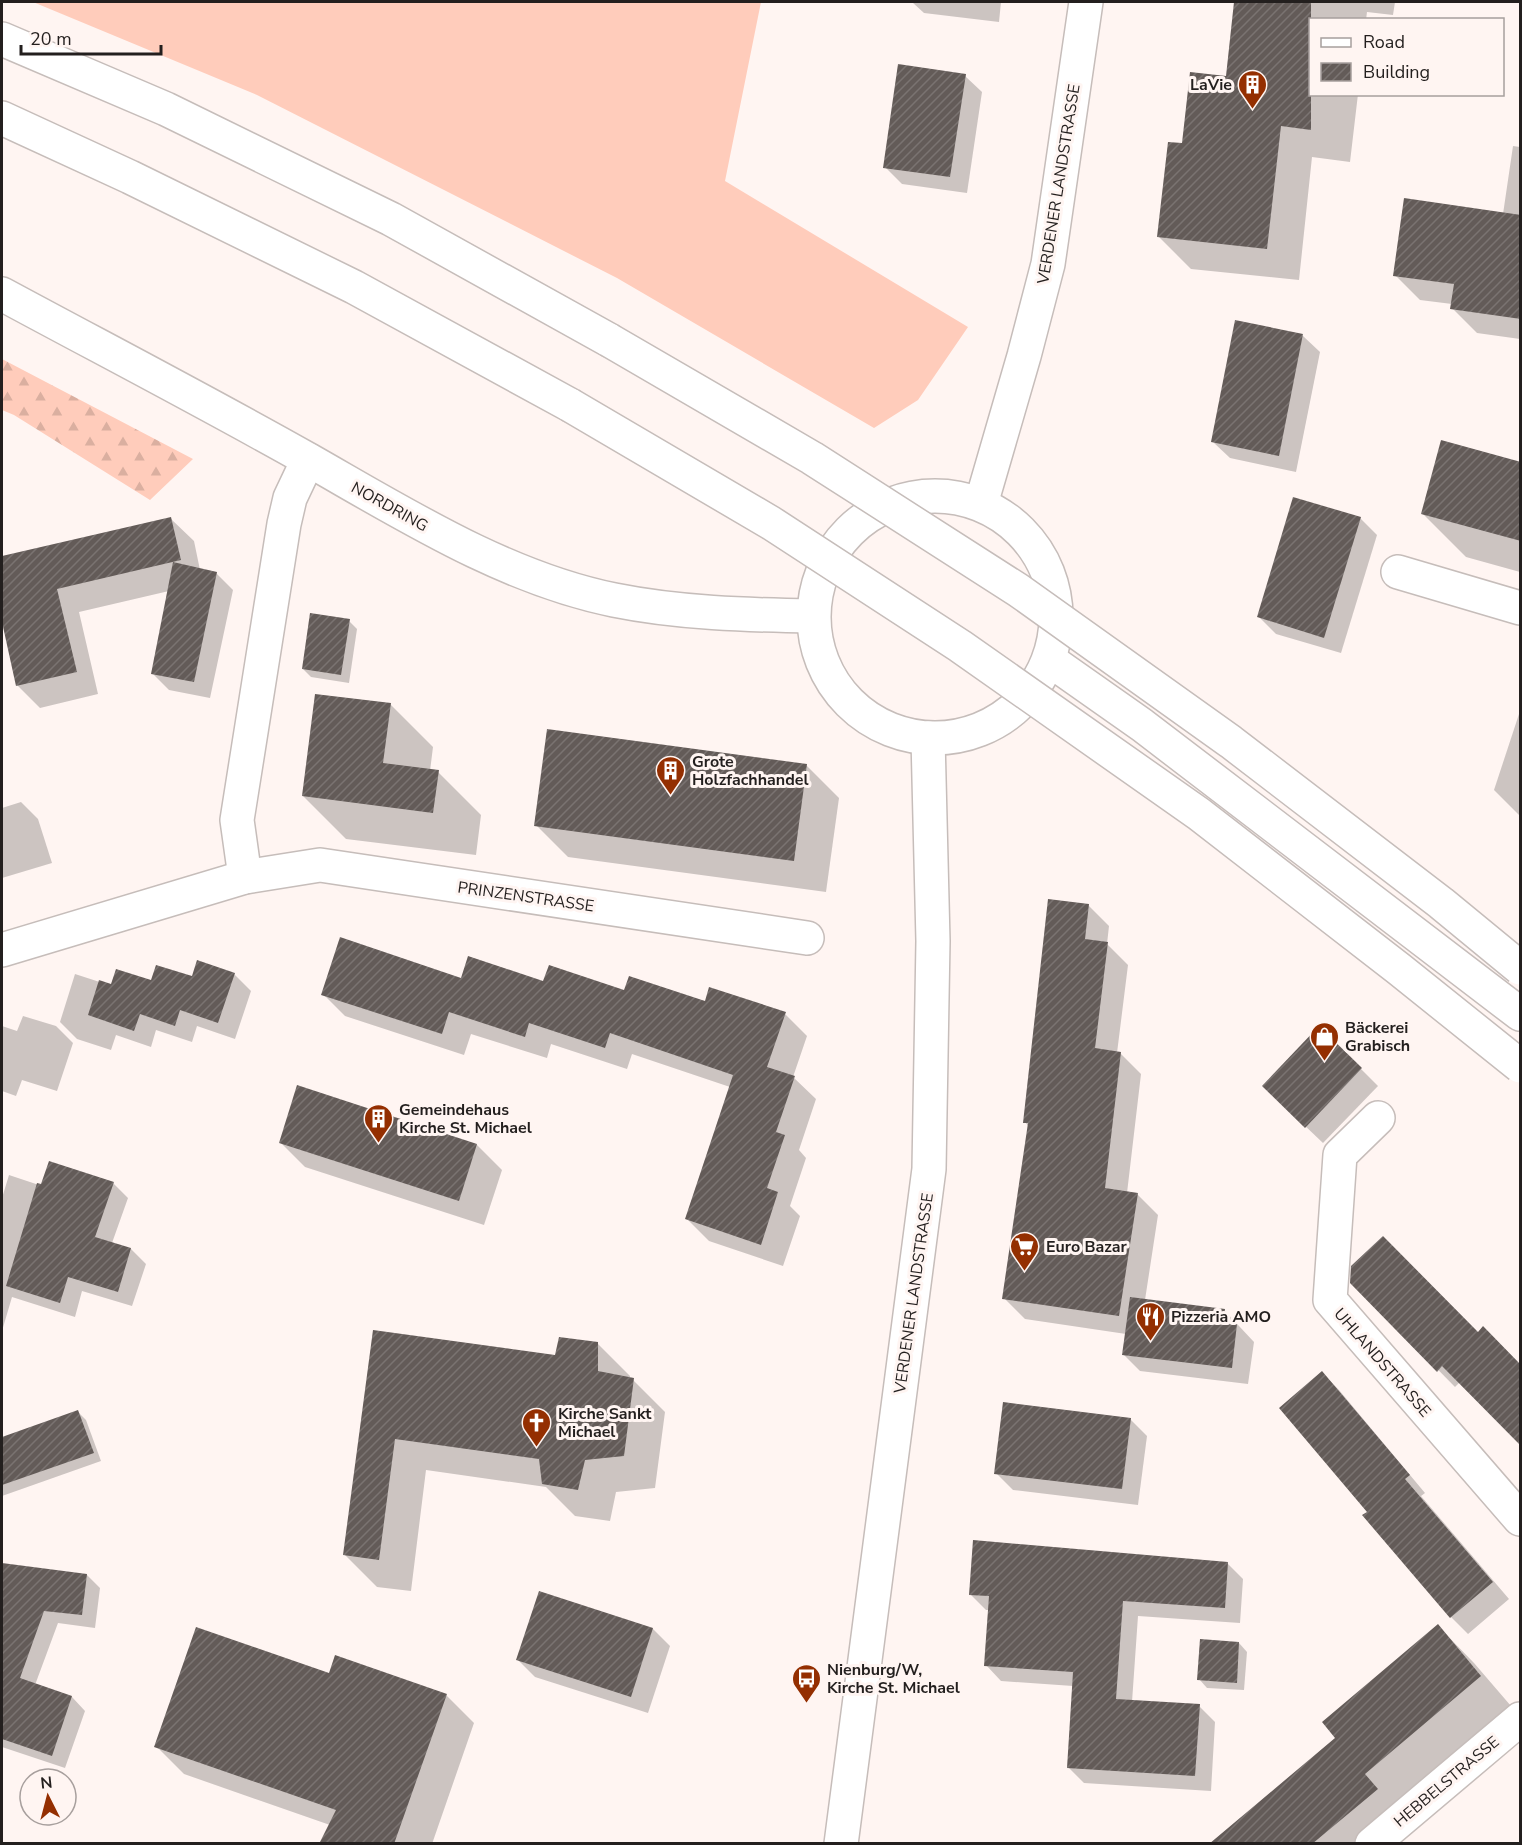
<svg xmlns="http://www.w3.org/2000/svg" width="1522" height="1845" font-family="'Nunito Sans',sans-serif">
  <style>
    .grass { fill: #fcb }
    .forest { fill: url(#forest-firs) }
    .shadow { fill: #0003 }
    .building { fill: url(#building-hatch) }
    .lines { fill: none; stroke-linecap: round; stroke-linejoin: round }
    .minor-casing { stroke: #c6bdba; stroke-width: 36 }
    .secondary-casing { stroke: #c6bdba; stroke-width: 36 }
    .primary-casing { stroke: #c6bdba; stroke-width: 36 }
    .trunk-casing { stroke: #c6bdba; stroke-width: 36 }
    .minor { stroke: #fff; stroke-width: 33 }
    .secondary { stroke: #fff; stroke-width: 33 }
    .primary { stroke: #fff; stroke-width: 33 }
    .trunk { stroke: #fff; stroke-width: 33 }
    .trunk-bridge-casing { stroke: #c6bdba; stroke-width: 36; stroke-linecap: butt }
    .trunk-bridge { stroke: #fff; stroke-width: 33 }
    .labels { text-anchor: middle; stroke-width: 6; stroke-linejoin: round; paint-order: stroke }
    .poi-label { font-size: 16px; font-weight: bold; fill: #231f1e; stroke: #fff5f2; text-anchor: start }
    .street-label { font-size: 16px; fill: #231f1e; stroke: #fff5f2 }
  </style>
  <defs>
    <pattern id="forest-firs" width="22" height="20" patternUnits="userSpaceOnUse" patternTransform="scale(1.5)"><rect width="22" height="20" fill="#fcb"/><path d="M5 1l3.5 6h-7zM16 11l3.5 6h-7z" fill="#daafa0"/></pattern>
    <pattern id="building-hatch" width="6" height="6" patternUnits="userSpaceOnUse" patternTransform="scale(1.5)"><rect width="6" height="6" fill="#635b58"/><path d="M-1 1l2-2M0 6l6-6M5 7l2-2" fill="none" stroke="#7a7371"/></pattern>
  </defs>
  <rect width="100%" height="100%" fill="#fff5f2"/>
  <path class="grass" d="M33 2H761L725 181 968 327 918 400 874 428 617 278 257 95Z"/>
  <path class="forest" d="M2 359 193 459 150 500 14 415 2 410Z"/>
  <g class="shadow">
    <path d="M912 2H1001L999 22 924 13Z"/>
    <path d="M1235 2H1395L1393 15 1367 12 1366 20H1310V94H1358L1350 162 1312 157 1299 280 1191 269 1159 237 1183 145 1227 77Z"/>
    <path d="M965 76 982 92 967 193 902 184 885 167Z"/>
    <path d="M1513 146 1520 147V339L1477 333 1452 308V304L1420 300 1395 275 1503 214Z"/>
    <path d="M1236 322 1303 336 1320 352 1296 472 1230 458 1213 442Z"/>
    <path d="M1520 464V572L1466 557 1423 514Z"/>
    <path d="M1360 518 1377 535 1341 653 1276 634 1259 617Z"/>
    <path d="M171 519 194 541 200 570 216 573 233 590 210 698 169 690 152 673 169 591 79 612 98 694 40 708 17 685 2 616V558Z"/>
    <path d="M349 621 357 629 349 683 311 677 303 669Z"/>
    <path d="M390 704 433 747 430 771 438 772 481 815 476 855 346 839 303 796Z"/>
    <path d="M1520 711V816L1494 790Z"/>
    <path d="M807 766 839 798 826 892 568 857 536 825Z"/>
    <path d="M21 802 38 819 52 863 2 878V808Z"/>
    <path d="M1088 905 1109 926 1107 944 1128 965 1117 1053H1120L1141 1074 1127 1193 1137 1194 1158 1215 1145 1300 1224 1310 1254 1342 1248 1384 1140 1371 1123 1354 1126 1334 1025 1319 1004 1298 1029 1127 1025 1122Z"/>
    <path d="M75 974 112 986 234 974 251 991 235 1039 197 1026 192 1042 156 1030 151 1047 116 1035 111 1050 77 1039 60 1022Z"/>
    <path d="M462 980 544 983 785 1014 807 1036 793 1077 816 1099 799 1150 806 1158 790 1206 800 1216 783 1266 709 1241 687 1219 730 1087 632 1054 627 1069 551 1044 547 1058 471 1034 464 1055 345 1016 323 994Z"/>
    <path d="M23 1016 56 1026 73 1043 57 1091 22 1080 16 1096 2 1091V1026L17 1031Z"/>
    <path d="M1361 1069 1378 1086 1323 1143 1281 1103Z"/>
    <path d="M280 1142 477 1145 502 1170 484 1225 305 1167Z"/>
    <path d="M9 1175 42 1186 113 1183 128 1198 112 1243 131 1249 146 1264 132 1306 82 1291 75 1317 12 1297 2 1331V1198Z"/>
    <path d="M1352 1282 1478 1334 1460 1382 1455 1387Z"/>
    <path d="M375 1332 556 1357 598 1344 630 1376V1379L633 1380 665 1412 655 1488 616 1492 610 1521 575 1516 546 1487 426 1470 411 1591 377 1587 345 1555Z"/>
    <path d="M1322 1373 1339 1390 1425 1493 1421 1496 1509 1599 1468 1634 1451 1617 1369 1512Z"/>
    <path d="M78 1412 86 1420 101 1461 2 1496V1439Z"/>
    <path d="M1130 1419 1147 1436 1138 1505 1013 1490 996 1473Z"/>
    <path d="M1227 1563 1243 1579 1240 1623 1138 1616 1132 1702 1199 1706 1215 1722 1211 1791 1084 1783 1068 1767 1073 1686 1001 1681 986 1665 989 1610H986L970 1594Z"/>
    <path d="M2 1564 87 1575 100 1588 95 1628 58 1623 35 1685 72 1697 85 1711 65 1768 2 1747Z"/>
    <path d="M540 1593 653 1629 670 1646 648 1713 535 1677 518 1660Z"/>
    <path d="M1438 1626 1474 1663 1517 1713 1392 1844H1211L1337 1738Z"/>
    <path d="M1239 1643 1247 1652 1244 1690 1207 1688 1199 1679Z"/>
    <path d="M330 1675 446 1695 474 1723 432 1844H321L330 1825 184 1774 156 1746Z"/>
  </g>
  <g class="building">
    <path d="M1234 2H1311V130L1281 126 1267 249 1157 237 1168 142 1182 143 1190 72 1226 76Z"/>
    <path d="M898 64 966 74 950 177 883 168Z"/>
    <path d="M1404 198 1521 215V319L1450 309 1454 284 1393 276Z"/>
    <path d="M1235 320 1303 334 1279 456 1211 442Z"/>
    <path d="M1441 440 1521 462V541L1421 514Z"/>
    <path d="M1293 497 1361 517 1324 638 1257 617Z"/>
    <path d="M171 517 181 560 57 589 77 672 16 686 2 622V556Z"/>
    <path d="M173 562 217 572 194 682 151 674Z"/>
    <path d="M310 613 350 619 341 675 302 669Z"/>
    <path d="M315 694 391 703 383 763 439 770 433 813 302 796Z"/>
    <path d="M547 729 807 764 794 861 534 826Z"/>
    <path d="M1048 899 1089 904 1085 939 1108 942 1095 1048 1121 1052 1105 1188 1138 1193 1119 1316 1002 1299 1028 1123H1023Z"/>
    <path d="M340 937 461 978 468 956 543 981 549 965 624 990 629 976 705 1001 709 987 786 1012 767 1067 795 1076 776 1132 785 1135 767 1188 778 1192 761 1245 685 1219 733 1075 610 1033 605 1048 529 1023 525 1037 449 1012 442 1034 321 995Z"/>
    <path d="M197 960 235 973 218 1023 180 1010 175 1026 140 1014 134 1031 88 1015 99 980 111 984 116 969 151 980 156 965 192 976Z"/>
    <path d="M1319 1026 1362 1068 1305 1128 1262 1086Z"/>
    <path d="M297 1085 477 1144 459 1201 279 1143Z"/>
    <path d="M49 1161 114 1182 95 1237 131 1248 118 1292 68 1277 60 1303 6 1286 37 1183 41 1184Z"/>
    <path d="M1383 1236 1478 1332 1483 1326 1521 1365V1446L1442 1366 1437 1372 1350 1283 1351 1266Z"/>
    <path d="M1130 1297 1225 1309 1223 1322 1237 1324 1232 1368 1122 1355Z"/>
    <path d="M373 1330 555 1355 559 1337 598 1342V1371L634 1378 624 1456 585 1460 578 1490 542 1484 539 1459 395 1439 379 1560 343 1555Z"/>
    <path d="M1322 1371 1410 1475 1405 1479 1493 1582 1450 1618 1362 1515 1367 1512 1279 1408Z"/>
    <path d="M1003 1402 1131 1418 1122 1489 994 1474Z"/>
    <path d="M78 1410 94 1453 2 1485V1437Z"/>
    <path d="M973 1540 1228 1562 1225 1608 1123 1601 1116 1699 1200 1704 1195 1776 1067 1768 1073 1672 984 1666 989 1596 969 1595Z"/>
    <path d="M2 1563 87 1574 82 1615 44 1611 20 1678 72 1696 52 1756 2 1739Z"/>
    <path d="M539 1591 653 1628 631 1697 516 1660Z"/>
    <path d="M1438 1624 1481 1676 1365 1774 1378 1789 1312 1844H1209L1335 1738 1322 1722Z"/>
    <path d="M196 1627 329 1673 335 1655 447 1694 394 1844H319L336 1810 154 1747Z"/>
    <path d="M1200 1639 1239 1642 1237 1683 1197 1680Z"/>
  </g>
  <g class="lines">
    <defs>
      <g id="minor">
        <path d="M1398 572 1520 608"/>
        <path d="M245 877 237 820 284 524 290 498 308 460"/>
        <path d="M2 950 245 877 320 865 807 938"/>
        <path d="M1378 1118 1340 1155 1330 1300 1520 1519"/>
        <path d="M1372 1844 1520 1719"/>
      </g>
      <path id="secondary" d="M841 1844 929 1169 933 941 928 738"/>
      <g id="primary">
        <path d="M2 294C104 349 208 403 309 460 404 514 505 578 614 600 678 613 747 615 813 616"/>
        <circle cx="935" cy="617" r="121"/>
        <path d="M981 504 1024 356 1048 264 1086 2"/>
        <path d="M1051 661 1142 725 1520 1014"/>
      </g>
      <g id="trunk">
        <path d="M2 39 166 109 391 219 609 340"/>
        <path d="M2 118 130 177 354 287 570 405"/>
      </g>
    </defs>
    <use href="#minor" class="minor-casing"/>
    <use href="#secondary" class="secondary-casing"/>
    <use href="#primary" class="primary-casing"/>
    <use href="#trunk" class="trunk-casing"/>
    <use href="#minor" class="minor"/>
    <use href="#secondary" class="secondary"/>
    <use href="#primary" class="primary"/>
    <use href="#trunk" class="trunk"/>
    <defs>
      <g id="trunk-bridge">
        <path d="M609 340 812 458 1018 590 1231 742 1441 903 1520 968"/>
        <path d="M570 405 771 523 960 646 1199 814 1399 969 1520 1066"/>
      </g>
    </defs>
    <use href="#trunk-bridge" class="trunk-bridge-casing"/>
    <use href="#trunk-bridge" class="trunk-bridge"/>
  </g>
  <defs>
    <symbol id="building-pin" viewBox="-11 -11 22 30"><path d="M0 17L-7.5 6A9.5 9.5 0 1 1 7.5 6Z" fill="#942f01" stroke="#fff5f2"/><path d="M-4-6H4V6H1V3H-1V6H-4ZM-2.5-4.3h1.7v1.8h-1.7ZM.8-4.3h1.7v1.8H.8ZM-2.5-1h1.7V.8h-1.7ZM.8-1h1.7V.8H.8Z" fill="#fff"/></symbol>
    <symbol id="shop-pin" viewBox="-11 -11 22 30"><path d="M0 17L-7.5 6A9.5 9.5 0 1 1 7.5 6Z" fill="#942f01" stroke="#fff5f2"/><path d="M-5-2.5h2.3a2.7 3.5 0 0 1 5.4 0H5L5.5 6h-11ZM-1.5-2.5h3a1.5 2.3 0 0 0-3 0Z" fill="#fff"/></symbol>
    <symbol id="supermarket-pin" viewBox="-11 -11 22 30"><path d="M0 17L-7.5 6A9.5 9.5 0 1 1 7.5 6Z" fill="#942f01" stroke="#fff5f2"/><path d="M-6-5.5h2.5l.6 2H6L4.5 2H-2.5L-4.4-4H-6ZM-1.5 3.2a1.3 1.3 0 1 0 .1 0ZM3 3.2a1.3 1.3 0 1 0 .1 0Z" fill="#fff"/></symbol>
    <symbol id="restaurant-pin" viewBox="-11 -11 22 30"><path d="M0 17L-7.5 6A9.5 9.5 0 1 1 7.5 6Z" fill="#942f01" stroke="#fff5f2"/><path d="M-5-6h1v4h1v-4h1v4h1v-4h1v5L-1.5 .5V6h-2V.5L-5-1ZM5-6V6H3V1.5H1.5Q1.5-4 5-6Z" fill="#fff"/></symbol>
    <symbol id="church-pin" viewBox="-11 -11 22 30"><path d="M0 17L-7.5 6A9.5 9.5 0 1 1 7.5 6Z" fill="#942f01" stroke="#fff5f2"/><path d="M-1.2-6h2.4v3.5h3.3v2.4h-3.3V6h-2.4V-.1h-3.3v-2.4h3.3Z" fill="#fff"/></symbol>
    <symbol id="bus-pin" viewBox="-11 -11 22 30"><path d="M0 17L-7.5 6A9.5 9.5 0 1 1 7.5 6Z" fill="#942f01" stroke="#fff5f2"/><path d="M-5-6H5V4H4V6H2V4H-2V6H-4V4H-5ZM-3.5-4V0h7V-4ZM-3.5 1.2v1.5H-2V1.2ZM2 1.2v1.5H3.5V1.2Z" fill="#fff"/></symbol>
  </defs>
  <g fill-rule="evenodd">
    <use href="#building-pin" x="1236" y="68" width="33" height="45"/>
    <use href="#building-pin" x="654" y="754" width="33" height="45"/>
    <use href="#shop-pin" x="1308" y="1020" width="33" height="45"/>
    <use href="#building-pin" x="362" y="1102" width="33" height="45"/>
    <use href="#supermarket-pin" x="1008" y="1230" width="33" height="45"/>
    <use href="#restaurant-pin" x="1134" y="1300" width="33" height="45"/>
    <use href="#church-pin" x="520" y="1406" width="33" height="45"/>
    <use href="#bus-pin" x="790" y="1662" width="33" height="45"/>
  </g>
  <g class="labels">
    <g class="poi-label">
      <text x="1232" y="90" text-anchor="end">LaVie</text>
      <text x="692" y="767">Grote<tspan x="692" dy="18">Holzfachhandel</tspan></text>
      <text x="1345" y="1033">Bäckerei<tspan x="1345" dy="18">Grabisch</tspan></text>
      <text x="399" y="1115">Gemeindehaus<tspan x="399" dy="18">Kirche St. Michael</tspan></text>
      <text x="1046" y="1252">Euro Bazar</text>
      <text x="1171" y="1322">Pizzeria AMO</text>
      <text x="558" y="1419">Kirche Sankt<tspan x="558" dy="18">Michael</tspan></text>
      <text x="827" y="1675">Nienburg/W,<tspan x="827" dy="18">Kirche St. Michael</tspan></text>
    </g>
    <g class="street-label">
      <text transform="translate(1058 184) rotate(-81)" y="6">VERDENER LANDSTRASSE</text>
      <text transform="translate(390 506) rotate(29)" y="6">NORDRING</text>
      <text transform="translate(526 896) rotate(8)" y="6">PRINZENSTRASSE</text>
      <text transform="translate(913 1293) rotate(-82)" y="6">VERDENER LANDSTRASSE</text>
      <text transform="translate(1383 1362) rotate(49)" y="6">UHLANDSTRASSE</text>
      <text transform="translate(1446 1781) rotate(-40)" y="6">HEBBELSTRASSE</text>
    </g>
  </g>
  <rect width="1522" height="1845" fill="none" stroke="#231f1e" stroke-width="6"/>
  <rect x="1309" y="18" width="195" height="78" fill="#fff5f2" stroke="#a79f9d" stroke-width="1.5"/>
  <rect x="1321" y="38" width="30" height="9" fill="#ffffff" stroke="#a79f9d" stroke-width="1.5"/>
  <text x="1363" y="48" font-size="18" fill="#231f1e">Road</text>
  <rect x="1321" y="63" width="30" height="18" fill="url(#building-hatch)" stroke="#a79f9d" stroke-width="1.5"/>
  <text x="1363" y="78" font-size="18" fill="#231f1e">Building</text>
  <g transform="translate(48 1797) rotate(354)"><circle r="28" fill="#fff5f2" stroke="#a79f9d" stroke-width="1.5"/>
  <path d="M0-4.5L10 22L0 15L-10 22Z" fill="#942f01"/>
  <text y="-9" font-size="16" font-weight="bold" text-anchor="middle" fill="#231f1e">N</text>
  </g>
  <path d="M21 45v9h140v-9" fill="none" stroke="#231f1e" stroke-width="3"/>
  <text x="30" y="45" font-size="18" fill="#231f1e" stroke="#fff5f2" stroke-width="4.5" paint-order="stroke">20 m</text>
</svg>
